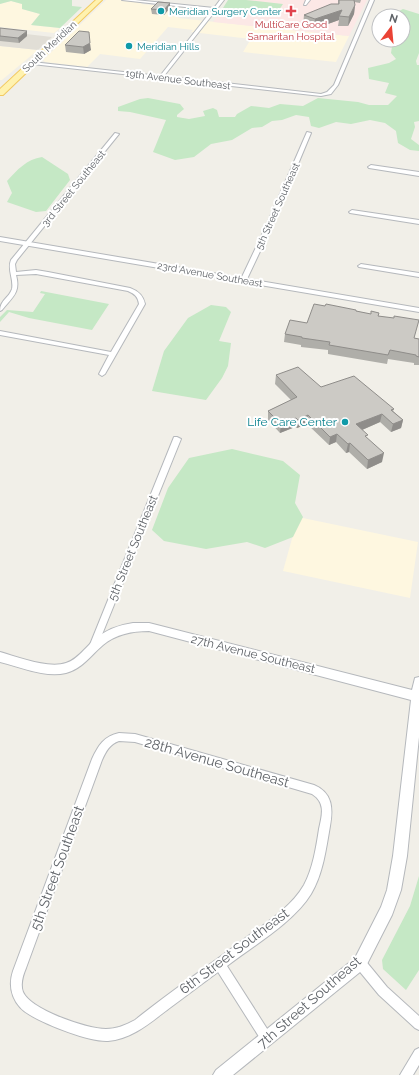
<svg xmlns="http://www.w3.org/2000/svg" width="419" height="1075" font-family="Raleway,sans-serif">
  <style>
    .commercial { fill: #fef7e0 }
    .education { fill: #e1ded6 }
    .medical { fill: #fce8e6 }
    .green { fill: #c5e8c5 }
    .lines { fill: none; stroke-linecap: round; stroke-linejoin: round }
    .minor-casing { stroke: #b5b8bc; stroke-width: 2 }
    .tertiary-casing { stroke: #b5b8bc; stroke-width: 2 }
    .primary-casing { stroke: #f2c960; stroke-width: 2 }
    .minor { fill: #fff; fill-rule: evenodd }
    .tertiary { fill: #fff; fill-rule: evenodd }
    .primary { fill: #fff2af; fill-rule: evenodd }
    .wall { fill: #afaea9 }
    .shaded-wall { fill: #8f8d8a }
    .building { fill: #cccac5; stroke: #8f8d8a }
    .culture-dot { fill: #0f9aa8; stroke: #fff; stroke-width: 1.5 }
    .health-dot { fill: #e0444e; stroke: #fff; stroke-width: 1.5 }
    .labels { text-anchor: middle; stroke-width: 4; stroke-linejoin: round; paint-order: stroke }
    .far-culture-label { font-size: 10px; fill: #0d838f; stroke: #fff; text-anchor: start }
    .far-health-label { font-size: 10px; fill: #be3a42; stroke: #fff }
    .far-street-label { font-size: 10px; fill: #5f6368; stroke: #fff }
    .culture-label { font-size: 12px; fill: #0d838f; stroke: #fff; text-anchor: end }
    .street-label { font-size: 12px; fill: #5f6368; stroke: #fff }
    .near-street-label { font-size: 14px; fill: #5f6368; stroke: #fff }
  </style>
  <rect width="100%" height="100%" fill="#f1efe8"/>
  <g class="commercial">
    <path d="M106 0H144L141 4 185 8 178 18 349 36 336 62 243 52 251 39 191 32 193 30 168 27 140 59 100 54 87 67 45 62 43 60Z"/>
    <path d="M11 1 22 4V9L40 14 31 25 60 28 54 33 0 27V4Z"/>
    <path d="M0 46 38 50 2 80H0Z"/>
    <path d="M298 517 418 542 410 598 283 571Z"/>
  </g>
  <path class="education" d="M0 31 52 37 38 50 0 46Z"/>
  <path class="medical" d="M230 0H367L349 36 213 22Z"/>
  <g class="green">
    <path d="M0 0H72V6L82 7 60 28 31 25 40 14 22 9V4L11 1 0 4Z"/>
    <path d="M228 0H246L283 4 277 13 223 8Z"/>
    <path d="M403 9 419 14V53L416 61 417 65H419V121L414 122 415 127 411 139 419 145V151L410 150 398 143 396 131 385 123 370 120 351 124 336 122 319 128 311 126 309 117 296 115 282 120 272 121 262 127 252 128 232 140 211 144 194 157 175 160 153 152 166 120 130 112 118 111V107L140 99 148 98 180 104 184 109 177 115V117L189 119 205 116 203 111 213 108 217 110 219 117H235L237 114 251 106 269 108 280 104 303 106 318 98 358 102 369 105H388L397 96 385 93 389 83 369 79 368 68 389 63 396 59 391 53 393 40H403V16H400L397 12Z"/>
    <path d="M42 157 68 174 70 180 46 211 36 212 7 202 12 193 7 181C17 170 27 159 42 157Z"/>
    <path d="M41 291 109 304 92 330 29 318 9 312 0 322V317L7 310 33 312 45 294 40 293Z"/>
    <path d="M211 305 226 307 231 312 219 341 231 343 228 366 222 378 206 400 152 391 164 351 188 318Z"/>
    <path d="M232 449 283 461 300 475 295 503 303 517 293 537 265 548 247 542 206 549 164 541 152 530 168 488 189 458Z"/>
    <path d="M419 876V970L406 990 383 969 382 960 410 906Z"/>
  </g>
  <g class="lines">
    <defs>
      <g id="minor">
        <path d="M122 0H135L214 8 220 0H224L164 76 321 94 327 92 334 85 370 0H374L338 85 331 94 321 96 32 64 30 63 32 62 160 76 212 10Z"/>
        <path d="M306 0H310L306 5H304Z"/>
        <path d="M307 132 311 133 273 224 247 279 244 281 242 280 241 279 267 224Z"/>
        <path d="M115 133 119 134 17 260 15 264 16 272 36 270 48 272 130 288C138 291 143 295 145 304L105 374 102 376 99 374 109 355 0 335V331L111 352 139 304C138 297 135 294 128 291L36 274 16 275C21 293 12 297 2 310L0 311C0 300 9 298 12 289 14 279 7 270 11 260Z"/>
        <path d="M371 165 419 172V176L369 168 368 167Z"/>
        <path d="M352 210 419 220V224L350 213 349 212Z"/>
        <path d="M361 264 419 273V277L359 267 358 266Z"/>
        <path d="M174 437H177L181 439 97 647 96 650 93 651 90 650 89 647Z"/>
        <path d="M119 733 135 734 314 785C333 793 333 809 330 826 326 849 323 874 311 894 294 922 253 946 227 966L271 1035 273 1039 271 1043 267 1045 263 1043 218 972C202 984 187 995 171 1007 152 1021 133 1039 108 1041 89 1042 47 1025 30 1015 14 1006 7 989 13 971L92 759C98 746 104 736 119 733ZM119 741 135 742 312 794C326 803 322 815 319 829 316 848 313 868 304 885 290 909 264 924 243 940 207 967 170 992 135 1020 126 1025 116 1029 106 1029 87 1029 31 1010 23 992 20 984 23 975 26 968L102 760C106 751 110 744 119 741Z"/>
        <path d="M360 957 364 959 387 987 419 1016V1030L415 1028 379 995 356 967 354 963 356 959Z"/>
        <path d="M419 1048V1065L413 1075H400L415 1050Z"/>
      </g>
      <g id="tertiary">
        <path d="M0 237 419 308V312L0 241Z"/>
        <path d="M133 623H149L412 690 415 678 419 677V737L407 856 401 890 392 915 365 968 233 1075H213L216 1070 355 958 381 907 387 890 393 856 411 700 149 631C132 631 116 634 103 645 91 655 82 669 66 673 45 678 21 667 0 662V652C18 657 48 669 66 663 77 660 86 647 94 640 105 630 119 625 133 623Z"/>
      </g>
      <path id="primary" d="M96 0H102L3 95H0V89Z"/>
    </defs>
    <use href="#minor" class="minor-casing"/>
    <use href="#tertiary" class="tertiary-casing"/>
    <use href="#primary" class="primary-casing"/>
    <use href="#minor" class="minor"/>
    <use href="#tertiary" class="tertiary"/>
    <use href="#primary" class="primary"/>
  </g>
  <g class="wall">
    <path d="M338 0H361L360 3 354 2 355 5 354 14 348 26H338L339 20 314 29 303 25 304 15 338 4Z"/>
    <path d="M170 3V8L164 15 152 14 151 9Z"/>
    <path d="M0 28 27 36 19 43 0 41Z"/>
    <path d="M79 31 91 50 84 54 66 52 65 45Z"/>
    <path d="M325 306 356 311 379 316 414 338 419 339V365H414V363L388 359 387 364 328 354V350L301 347V345L284 342 285 334 307 323Z"/>
    <path d="M276 375 321 387 394 409 393 411 403 420 401 428 391 432 380 422 362 430 382 462 367 469 349 452 346 453 336 442 329 445 307 424 297 428 295 427 280 433 268 420V411L291 400 275 384Z"/>
  </g>
  <g class="shaded-wall">
    <path d="M170 3V8L164 15V10Z"/>
    <path d="M355 5 354 14 348 26 349 17Z"/>
    <path d="M342 10 339 16V20L314 29 315 19Z"/>
    <path d="M27 31V36L19 43 18 38Z"/>
    <path d="M90 43 91 50 84 54 83 47Z"/>
    <path d="M382 414 380 422 355 433 356 424Z"/>
    <path d="M308 415 307 424 297 428 298 420Z"/>
    <path d="M296 418 295 427 280 433 281 424Z"/>
    <path d="M403 420 401 428 391 432 393 424Z"/>
    <path d="M337 434 336 442 329 445 330 437Z"/>
    <path d="M350 443 349 452 346 453 348 444Z"/>
    <path d="M384 453 382 462 367 469 368 460Z"/>
  </g>
  <g class="building">
    <path d="M339 0H354L355 5 349 17 339 16 342 10 315 19 304 15 331 4H339Z"/>
    <path d="M158 2 170 3 164 10 151 9Z"/>
    <path d="M0 28 27 31 18 38 0 36Z"/>
    <path d="M79 31 89 32 90 43 83 47 65 45Z"/>
    <path d="M314 304 325 306 326 304 356 310V311L371 314V311L379 313 378 316 394 318V316L419 320 414 338 419 339V357L416 356V355L390 350 388 355 329 345 330 342 302 338V337L285 334 290 320 307 323Z"/>
    <path d="M298 367 321 387 354 376 394 409 391 410 403 420 393 424 382 414 356 424 368 435 365 436 384 453 368 460 350 443 348 444 337 434 330 437 308 415 298 420 296 418 281 424 268 411 297 397 276 375Z"/>
  </g>
  <g class="culture-dot">
    <circle cx="161" cy="11" r="4"/>
    <circle cx="129" cy="46" r="4"/>
    <circle cx="345" cy="422" r="4"/>
  </g>
  <path class="health-dot" d="M289 5h4v4h4v4h-4v4h-4v-4h-4v-4h4z"/>
  <g class="labels">
    <g class="far-culture-label">
      <text x="169" y="15">Meridian Surgery Center</text>
      <text x="137" y="50">Meridian Hills</text>
    </g>
    <g class="far-health-label">
      <text x="291" y="28">MultiCare Good<tspan x="291" dy="12">Samaritan Hospital</tspan></text>
    </g>
    <g class="far-street-label">
      <text transform="translate(49 46) rotate(-43)" y="4">South Meridian</text>
      <text transform="translate(178 79) rotate(7)" y="4">19th Avenue Southeast</text>
      <text transform="translate(73 188) rotate(-51)" y="4">3rd Street Southeast</text>
      <text transform="translate(277 206) rotate(-66)" y="4">5th Street Southeast</text>
      <text transform="translate(210 274) rotate(10)" y="4">23rd Avenue Southeast</text>
    </g>
    <g class="culture-label">
      <text x="337" y="426">Life Care Center</text>
    </g>
    <g class="street-label">
      <text transform="translate(133 548) rotate(-68)" y="4">5th Street Southeast</text>
      <text transform="translate(253 654) rotate(14)" y="4">27th Avenue Southeast</text>
    </g>
    <g class="near-street-label">
      <text transform="translate(217 762) rotate(16)" y="5">28th Avenue Southeast</text>
      <text transform="translate(57 868) rotate(-70)" y="5">5th Street Southeast</text>
      <text transform="translate(234 951) rotate(-37)" y="5">6th Street Southeast</text>
      <text transform="translate(309 1002) rotate(-41)" y="5">7th Street Southeast</text>
    </g>
  </g>
  <g transform="translate(391 28) rotate(16)"><circle r="19" fill="#ffffff" stroke="#bfc1c3"/>
  <path d="M0-3L7 15L0 10L-7 15Z" fill="#ea4335"/>
  <text y="-6" font-size="11" font-weight="bold" text-anchor="middle" fill="#5f6368">N</text>
  </g>
</svg>
